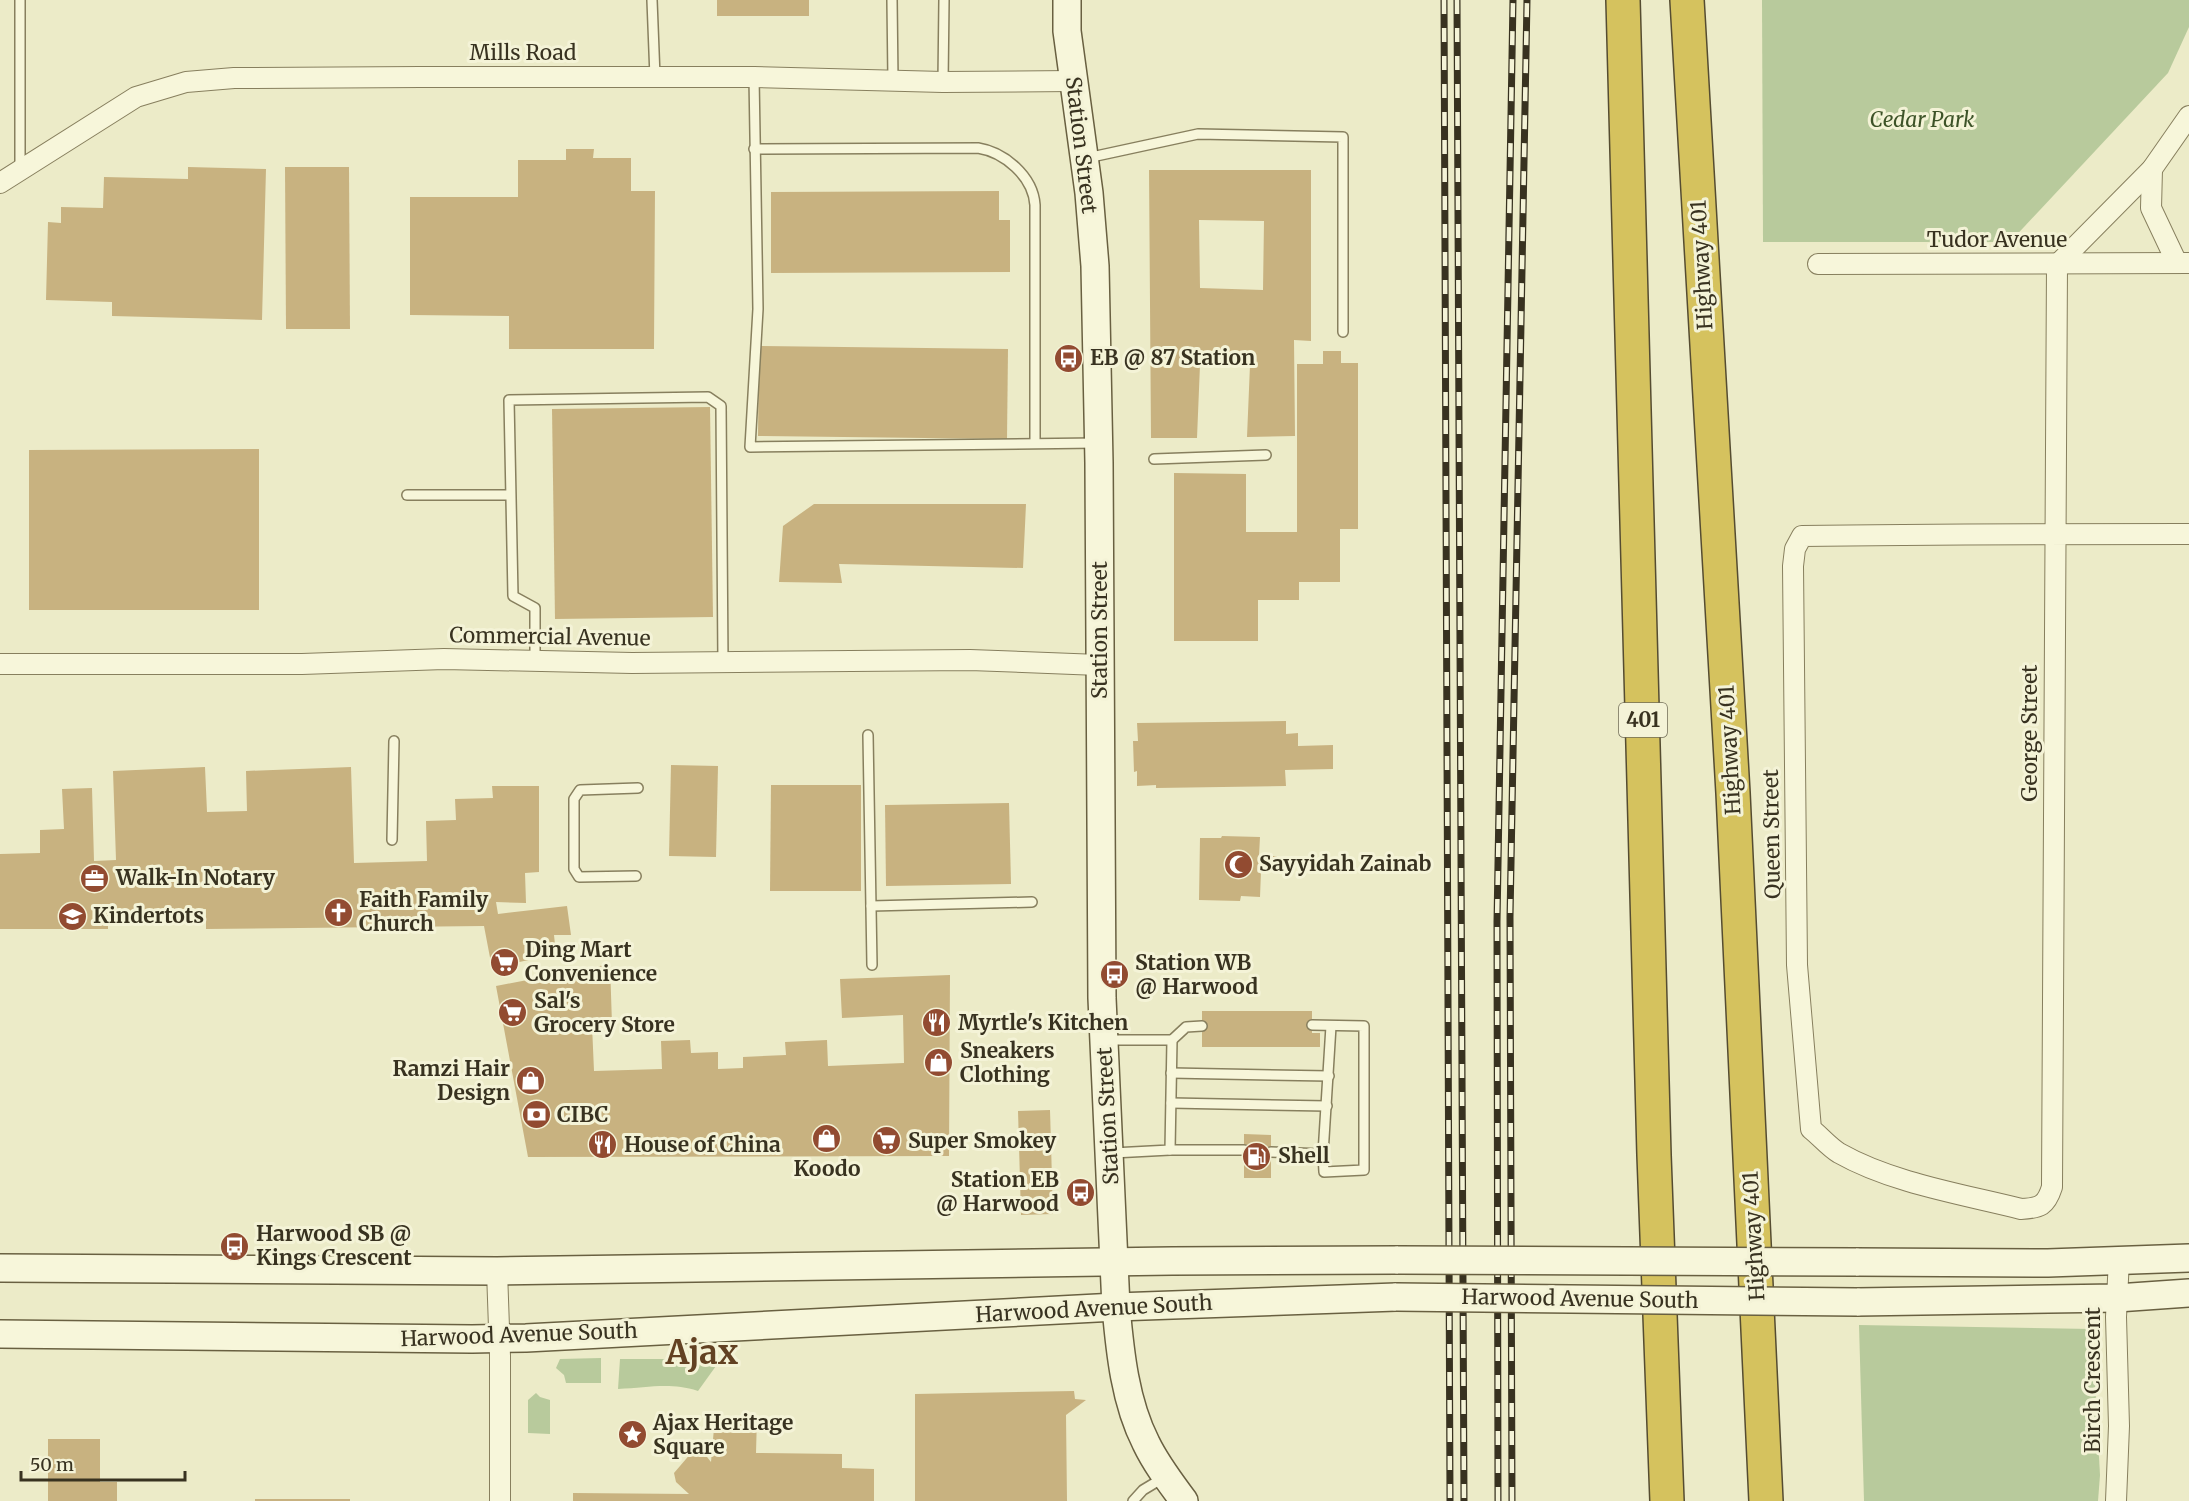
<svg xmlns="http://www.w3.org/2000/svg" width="2189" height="1501" font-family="Merriweather,serif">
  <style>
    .green { fill: #b8ca9c }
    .building { fill: #c8b280; fill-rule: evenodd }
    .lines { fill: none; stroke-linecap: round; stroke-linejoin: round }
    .lane-casing { stroke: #877f5e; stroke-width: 12 }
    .street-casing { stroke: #877f5e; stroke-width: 22 }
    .secondary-casing { stroke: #696041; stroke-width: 30 }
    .highway-casing { stroke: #554c31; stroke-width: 36 }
    .lane { stroke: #f7f6da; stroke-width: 9 }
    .street { stroke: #f7f6da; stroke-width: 20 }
    .secondary { stroke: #f7f6da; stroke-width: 27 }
    .highway { stroke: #d5c25e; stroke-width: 33 }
    .rail-casing { stroke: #383220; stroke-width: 7 }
    .rail { stroke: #f4f3d7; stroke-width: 4.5; stroke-dasharray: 14; stroke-linecap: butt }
    .secondary-bridge-casing { stroke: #696041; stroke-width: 30; stroke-linecap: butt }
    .secondary-bridge { stroke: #f7f6da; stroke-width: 27 }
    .labels { text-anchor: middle; stroke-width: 6; stroke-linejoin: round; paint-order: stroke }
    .shield { fill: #f4f3d7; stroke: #706c57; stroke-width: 1.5 }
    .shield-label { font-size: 20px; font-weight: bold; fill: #383220 }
    .street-label { font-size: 21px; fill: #383220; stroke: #f4f3d7 }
    .park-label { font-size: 21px; font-style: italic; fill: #3d5328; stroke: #f4f3d7 }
    .poi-label { font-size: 21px; font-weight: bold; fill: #383220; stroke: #f4f3d7; text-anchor: start }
    .town-label { font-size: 33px; font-weight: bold; fill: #624122; stroke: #f4f3d7 }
  </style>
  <rect width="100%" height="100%" fill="#ecebc8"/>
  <g class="green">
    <path d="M1762 0H2189V27L2168 73 2010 242H1763Z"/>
    <path d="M1859 1325 2092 1329 2100 1475 2098 1501H1864Z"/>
    <path d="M601 1358V1383H566L564 1375 556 1368 560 1359Z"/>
    <path d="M620 1359H721L698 1391C669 1382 649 1388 618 1389Z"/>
    <path d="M536 1393 540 1397 550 1400V1434L528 1433V1400Z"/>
  </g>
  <g class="building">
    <rect x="717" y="0" width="92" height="16"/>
    <path d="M566 149H594L593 158H631V191H655L654 349H509V316L410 315V197H518V160H566Z"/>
    <path d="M188 167 266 169 262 320 112 316V302L46 300 48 222 61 223V207L103 208 104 177 188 179Z"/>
    <path d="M285 167H349L350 329H286Z"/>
    <path d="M1149 170H1311V341L1294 340 1295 436 1247 437 1250 365H1200L1197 438H1151ZM1199 220 1264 221 1263 290 1200 288Z"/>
    <path d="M999 191V220H1010V272L771 273V192Z"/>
    <path d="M759 346 1008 349 1007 439 758 436Z"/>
    <path d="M1323 351H1341V363H1358V529H1340V582H1299V600H1258V641H1174V473L1246 474V532H1297V364H1323Z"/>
    <path d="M710 407 713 617 555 619 552 409Z"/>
    <path d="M259 449V610H29V450Z"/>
    <path d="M814 504H1026L1023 568 839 564 842 583 779 582 783 526Z"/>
    <path d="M1286 721V734L1298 733V746L1333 745V769L1285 770 1286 786 1156 788V785L1137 786V771L1134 772 1133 741H1138L1137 723Z"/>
    <path d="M671 765 718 766 716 857 669 856Z"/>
    <path d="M205 767 207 812 247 811 246 771 351 767 354 863 427 861 426 821 456 820 455 799 493 798 492 786H539V872L525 873 526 903 496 902 498 914 567 906 571 935H554L556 954 492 968 484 926 206 929V909L108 913V929H0V854L40 853V830L64 829 62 789 92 788 94 861 116 860 113 771Z"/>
    <path d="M771 785H861V891H770Z"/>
    <path d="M1009 803 1011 884 886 886 885 805Z"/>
    <path d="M1222 836 1260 837 1259 856H1277V871H1261L1260 897 1241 896 1240 901 1199 900 1200 838H1221Z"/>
    <path d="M610 964 612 1024 592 1025 594 1071 662 1069 661 1041 690 1040 691 1053 718 1052V1069L743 1068V1057L786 1055 785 1042 827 1040 828 1066 904 1063 903 1015 842 1018 840 979 950 975 949 1156 528 1157 496 986Z"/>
    <path d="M1202 1011H1312V1033H1320V1047H1202Z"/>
    <path d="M1050 1110 1053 1214 1021 1215 1018 1111Z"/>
    <path d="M1244 1134 1271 1135V1178H1244Z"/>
    <path d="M1074 1391 1075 1399 1086 1400 1066 1415 1067 1501H915V1394Z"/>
    <path d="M715 1417H757L756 1453 842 1454V1468L874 1469V1501H573V1493L689 1494 676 1482 674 1473 692 1452 699 1453 707 1457 711 1462Z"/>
    <path d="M48 1439H100V1482H117V1501H48Z"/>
    <rect x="255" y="1499" width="95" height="2"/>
  </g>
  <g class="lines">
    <defs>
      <g id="lane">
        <path d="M20 0V170"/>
        <path d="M652 0 655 77"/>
        <path d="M892 0 893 80"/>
        <path d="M754 77 758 309 750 447 1097 443"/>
        <path d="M943 82 944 0"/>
        <path d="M754 149 978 148C1004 152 1033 176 1035 205V443"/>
        <path d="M1087 158 1198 134 1343 137V332"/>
        <path d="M1154 459 1266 455"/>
        <path d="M407 495H510"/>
        <path d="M535 661V608L513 596 509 400 708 397 721 406 723 662"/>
        <path d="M868 735 872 965"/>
        <path d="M392 840 394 741"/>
        <path d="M636 876 579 877 574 869V799L580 790 638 788"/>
        <path d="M871 906 1032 902"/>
        <path d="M1105 1040H1172L1170 1150 1113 1153"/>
        <path d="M1172 1040 1186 1027 1202 1026"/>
        <path d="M1171 1073 1329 1076"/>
        <path d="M1171 1103 1327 1106"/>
        <path d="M1170 1150H1244"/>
        <path d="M1271 1152 1323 1154 1324 1172 1364 1170V1026L1312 1025"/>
        <path d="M1323 1154 1331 1026"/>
        <path d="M1133 1501 1143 1490 1163 1478"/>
      </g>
      <g id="street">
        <path d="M2152 169 2151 208 2177 263"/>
        <path d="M0 183 136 97 186 82 234 78 420 77H754L943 82 1073 81"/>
        <path d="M1818 264 2189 263"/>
        <path d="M2057 265 2052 1187C2046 1206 2040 1208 2021 1209 1961 1194 1892 1183 1839 1153 1829 1147 1820 1136 1811 1129L1797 965 1793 566 1795 549 1802 536C1931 534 2060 534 2189 534"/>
        <path d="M2057 265 2152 169 2189 116"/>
        <path d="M0 664H302L444 659 632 663 970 660 1099 665"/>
        <path d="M497 1271 500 1356V1501"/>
        <path d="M2116 1501 2119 1426 2116 1317 2119 1260"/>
      </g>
      <g id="secondary">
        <path d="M1067 0V31L1089 193 1095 266 1099 463 1102 998 1116 1307C1120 1352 1125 1402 1146 1443 1156 1464 1170 1482 1184 1501"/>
        <path d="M1856 1262 2048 1263 2189 1258"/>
        <path d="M0 1268 497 1271 1172 1261 1398 1260"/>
        <path d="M1857 1302 2117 1298 2189 1293"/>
        <path d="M0 1334 472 1339 526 1338 1116 1307 1396 1297"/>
      </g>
      <g id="highway">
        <path d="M1623 0 1654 1155 1667 1501"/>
        <path d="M1687 0 1733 793 1766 1501"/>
      </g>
    </defs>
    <use href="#lane" class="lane-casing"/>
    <use href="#street" class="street-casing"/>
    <use href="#secondary" class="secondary-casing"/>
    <use href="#highway" class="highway-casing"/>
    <use href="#lane" class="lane"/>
    <use href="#street" class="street"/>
    <use href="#secondary" class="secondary"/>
    <use href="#highway" class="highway"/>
    <defs>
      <g id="rail">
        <path d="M1444 0 1450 1501"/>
        <path d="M1457 0 1464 1501"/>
        <path d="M1498 1501 1497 922 1513 0"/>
        <path d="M1512 1501 1510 917 1527 0"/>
      </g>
    </defs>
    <use href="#rail" class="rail-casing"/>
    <use href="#rail" class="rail"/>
    <defs>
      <g id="secondary-bridge">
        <path d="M1398 1260 1856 1262"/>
        <path d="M1396 1297 1857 1302"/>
      </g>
    </defs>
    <use href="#secondary-bridge" class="secondary-bridge-casing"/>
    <use href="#secondary-bridge" class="secondary-bridge"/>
  </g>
  <defs>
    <symbol id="bus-disc" viewBox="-11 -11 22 22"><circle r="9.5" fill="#924b31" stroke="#f4f3d7"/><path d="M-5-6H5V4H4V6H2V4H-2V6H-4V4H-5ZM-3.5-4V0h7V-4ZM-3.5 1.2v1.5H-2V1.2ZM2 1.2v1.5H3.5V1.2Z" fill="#fff"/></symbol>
    <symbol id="mosque-disc" viewBox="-11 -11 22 22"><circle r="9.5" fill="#924b31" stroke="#f4f3d7"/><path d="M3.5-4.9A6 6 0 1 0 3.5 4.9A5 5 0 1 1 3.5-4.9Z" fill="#fff"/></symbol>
    <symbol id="office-disc" viewBox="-11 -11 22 22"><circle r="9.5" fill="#924b31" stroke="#f4f3d7"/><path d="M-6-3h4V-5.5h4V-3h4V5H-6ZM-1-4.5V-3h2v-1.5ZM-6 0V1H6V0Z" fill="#fff"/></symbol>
    <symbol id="church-disc" viewBox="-11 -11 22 22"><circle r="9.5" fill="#924b31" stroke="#f4f3d7"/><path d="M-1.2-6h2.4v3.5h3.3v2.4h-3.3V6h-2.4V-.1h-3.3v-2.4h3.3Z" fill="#fff"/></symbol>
    <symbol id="school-disc" viewBox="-11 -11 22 22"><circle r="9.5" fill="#924b31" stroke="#f4f3d7"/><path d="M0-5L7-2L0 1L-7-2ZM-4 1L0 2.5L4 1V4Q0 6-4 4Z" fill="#fff"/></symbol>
    <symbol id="supermarket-disc" viewBox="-11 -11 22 22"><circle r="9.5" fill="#924b31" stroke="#f4f3d7"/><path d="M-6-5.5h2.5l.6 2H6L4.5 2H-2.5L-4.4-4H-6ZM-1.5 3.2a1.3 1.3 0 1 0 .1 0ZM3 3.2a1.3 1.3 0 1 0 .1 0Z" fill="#fff"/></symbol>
    <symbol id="restaurant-disc" viewBox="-11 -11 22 22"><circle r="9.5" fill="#924b31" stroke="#f4f3d7"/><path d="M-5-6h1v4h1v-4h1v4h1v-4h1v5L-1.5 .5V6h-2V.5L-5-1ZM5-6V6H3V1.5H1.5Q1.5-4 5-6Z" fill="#fff"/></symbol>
    <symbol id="shop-disc" viewBox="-11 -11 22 22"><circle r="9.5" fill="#924b31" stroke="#f4f3d7"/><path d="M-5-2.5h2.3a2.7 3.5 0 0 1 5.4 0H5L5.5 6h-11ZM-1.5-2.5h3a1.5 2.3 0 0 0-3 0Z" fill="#fff"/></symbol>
    <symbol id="bank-disc" viewBox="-11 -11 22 22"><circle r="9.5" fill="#924b31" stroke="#f4f3d7"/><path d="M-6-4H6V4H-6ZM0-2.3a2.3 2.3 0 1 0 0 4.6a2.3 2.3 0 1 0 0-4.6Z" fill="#fff"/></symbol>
    <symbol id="fuel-disc" viewBox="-11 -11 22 22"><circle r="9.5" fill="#924b31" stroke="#f4f3d7"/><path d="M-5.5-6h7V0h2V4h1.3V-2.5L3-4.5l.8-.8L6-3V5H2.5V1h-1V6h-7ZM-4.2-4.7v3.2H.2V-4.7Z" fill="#fff"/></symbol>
    <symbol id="sight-disc" viewBox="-11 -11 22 22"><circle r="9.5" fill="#924b31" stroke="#f4f3d7"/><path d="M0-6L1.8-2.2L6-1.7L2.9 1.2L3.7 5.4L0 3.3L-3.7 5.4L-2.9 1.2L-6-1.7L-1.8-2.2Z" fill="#fff"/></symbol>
  </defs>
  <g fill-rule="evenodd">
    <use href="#bus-disc" x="1052" y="342" width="33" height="33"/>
    <use href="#mosque-disc" x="1222" y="848" width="33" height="33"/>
    <use href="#office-disc" x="78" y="862" width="33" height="33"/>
    <use href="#church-disc" x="322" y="896" width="33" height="33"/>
    <use href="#school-disc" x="56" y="900" width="33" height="33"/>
    <use href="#supermarket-disc" x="488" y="946" width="33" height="33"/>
    <use href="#bus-disc" x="1098" y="958" width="33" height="33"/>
    <use href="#supermarket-disc" x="496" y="996" width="33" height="33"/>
    <use href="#restaurant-disc" x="920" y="1006" width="33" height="33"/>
    <use href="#shop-disc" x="922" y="1046" width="33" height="33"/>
    <use href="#shop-disc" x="514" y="1064" width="33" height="33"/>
    <use href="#bank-disc" x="520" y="1098" width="33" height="33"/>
    <use href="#shop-disc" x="810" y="1122" width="33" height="33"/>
    <use href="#supermarket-disc" x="870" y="1124" width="33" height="33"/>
    <use href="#restaurant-disc" x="586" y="1128" width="33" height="33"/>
    <use href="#fuel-disc" x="1240" y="1140" width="33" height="33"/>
    <use href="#bus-disc" x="1064" y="1176" width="33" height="33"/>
    <use href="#bus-disc" x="218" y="1230" width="33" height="33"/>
    <use href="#sight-disc" x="616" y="1418" width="33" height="33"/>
  </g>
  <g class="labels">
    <rect class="shield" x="1619" y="703" width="48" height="34" rx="4.5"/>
    <g class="shield-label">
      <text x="1643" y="727">401</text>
    </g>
    <g class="street-label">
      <text x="523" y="60">Mills Road</text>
      <text transform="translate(1081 145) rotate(83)" y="7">Station Street</text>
      <text x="1997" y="247">Tudor Avenue</text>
      <text transform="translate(1702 265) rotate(-93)" y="7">Highway 401</text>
      <text transform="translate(1100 630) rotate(-90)" y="7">Station Street</text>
      <text transform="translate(550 637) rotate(1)" y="7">Commercial Avenue</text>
      <text transform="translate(2030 733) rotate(-90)" y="7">George Street</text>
      <text transform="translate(1730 750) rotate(-93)" y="7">Highway 401</text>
      <text transform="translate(1772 834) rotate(-91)" y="7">Queen Street</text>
      <text transform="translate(1108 1116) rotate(-93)" y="7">Station Street</text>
      <text transform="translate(1754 1236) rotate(-93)" y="7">Highway 401</text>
      <text transform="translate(1580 1299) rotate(1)" y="7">Harwood Avenue South</text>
      <text transform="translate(1094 1309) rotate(-3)" y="7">Harwood Avenue South</text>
      <text transform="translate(519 1335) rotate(-2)" y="7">Harwood Avenue South</text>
      <text transform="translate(2093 1380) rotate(-90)" y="7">Birch Crescent</text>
    </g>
    <g class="park-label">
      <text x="1922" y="127">Cedar Park</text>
    </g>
    <g class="poi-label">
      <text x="1090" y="365">EB @ 87 Station</text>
      <text x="1259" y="871">Sayyidah Zainab</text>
      <text x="116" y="885">Walk-In Notary</text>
      <text x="359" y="907">Faith Family<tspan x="359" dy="24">Church</tspan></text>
      <text x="93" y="923">Kindertots</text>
      <text x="525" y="957">Ding Mart<tspan x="525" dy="24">Convenience</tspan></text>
      <text x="1135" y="970">Station WB<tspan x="1135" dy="24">@ Harwood</tspan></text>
      <text x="534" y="1008">Sal's<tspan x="534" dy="24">Grocery Store</tspan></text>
      <text x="958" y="1030">Myrtle's Kitchen</text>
      <text x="960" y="1058">Sneakers<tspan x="960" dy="24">Clothing</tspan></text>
      <text x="510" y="1076" text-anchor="end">Ramzi Hair<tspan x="510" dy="24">Design</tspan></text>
      <text x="557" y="1122">CIBC</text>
      <text x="908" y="1148">Super Smokey</text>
      <text x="624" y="1152">House of China</text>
      <text x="1278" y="1163">Shell</text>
      <text x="827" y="1176" text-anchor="middle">Koodo</text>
      <text x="1059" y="1187" text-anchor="end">Station EB<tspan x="1059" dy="24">@ Harwood</tspan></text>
      <text x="256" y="1241">Harwood SB @<tspan x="256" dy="24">Kings Crescent</tspan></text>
      <text x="653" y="1430">Ajax Heritage<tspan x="653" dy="24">Square</tspan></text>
    </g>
    <g class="town-label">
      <text x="702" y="1364">Ajax</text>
    </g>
  </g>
  <path d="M21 1471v9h164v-9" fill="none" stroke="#383220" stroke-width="3"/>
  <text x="30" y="1471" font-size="18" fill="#383220" stroke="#f4f3d7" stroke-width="4.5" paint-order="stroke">50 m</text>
</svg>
